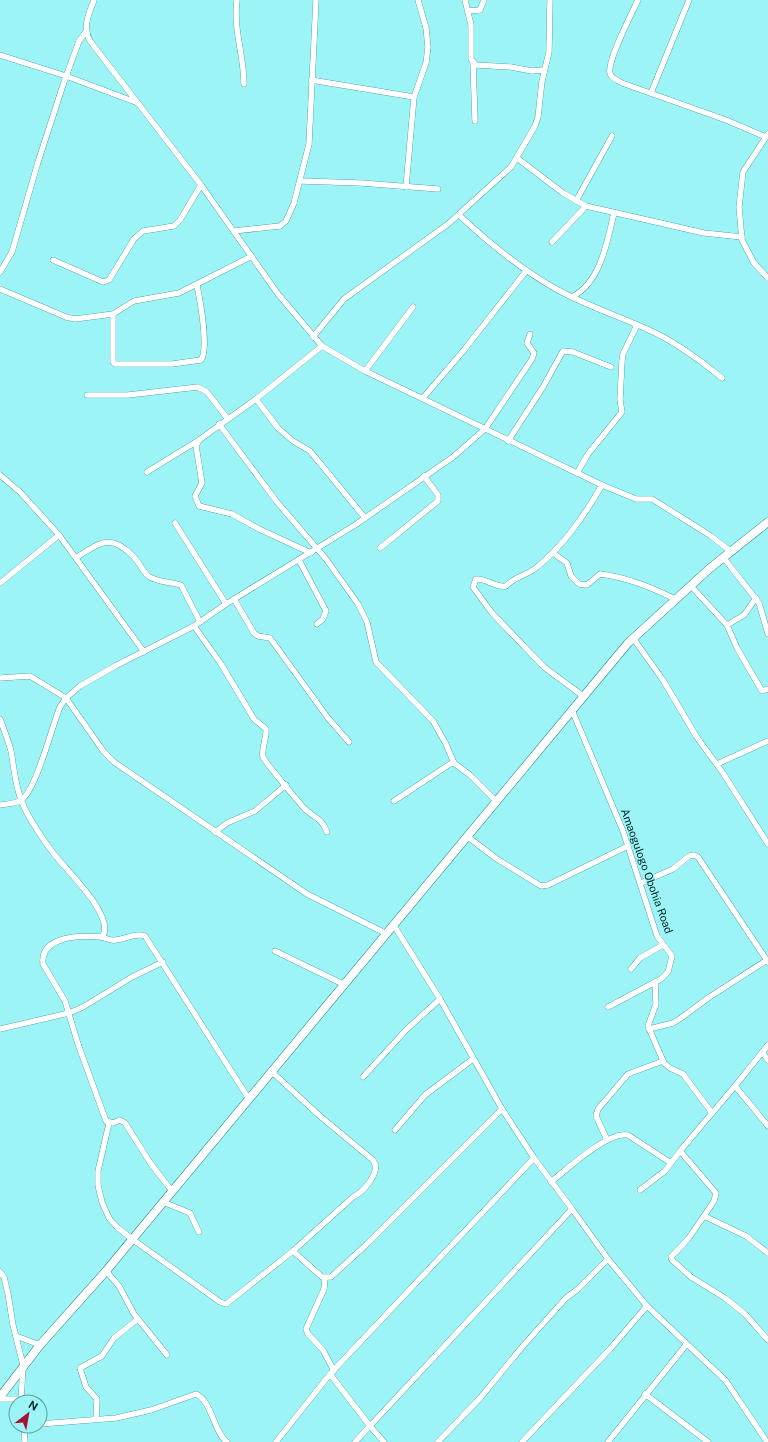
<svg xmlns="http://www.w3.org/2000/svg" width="768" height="1442" font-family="'Public Sans',sans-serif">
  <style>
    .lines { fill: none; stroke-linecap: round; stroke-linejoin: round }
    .street-casing { stroke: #1e7f81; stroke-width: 6 }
    .secondary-casing { stroke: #1e7f81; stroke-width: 9 }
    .street { stroke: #fff; stroke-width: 5.5 }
    .secondary { stroke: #fff; stroke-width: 8 }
    .labels { text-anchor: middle; stroke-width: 3; stroke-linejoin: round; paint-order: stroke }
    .street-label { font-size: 11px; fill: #002526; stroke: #9cf4f6 }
  </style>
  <rect width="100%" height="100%" fill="#9cf4f6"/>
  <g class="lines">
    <defs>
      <g id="street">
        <path d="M94 0C89 14 82 26 90 41L201 185 278 294 322 346 365 371 602 485 636 499H652L711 536 730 551"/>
        <path d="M237 0C233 29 244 56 244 84"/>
        <path d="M465 0 471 25V59L476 65 511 67 532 71 544 70"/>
        <path d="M638 0C632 13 607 61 610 73 611 78 617 80 622 83L726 120 766 137"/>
        <path d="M468 11 480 10 484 0"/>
        <path d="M0 55 66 76 138 103"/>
        <path d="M473 63 475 121"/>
        <path d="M311 80 414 97"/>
        <path d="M651 93 689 0"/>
        <path d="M768 134 743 172 739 207 742 240 754 263 768 278"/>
        <path d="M517 158 563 193 586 206 704 233 742 237"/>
        <path d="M301 181 361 183 438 189"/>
        <path d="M406 187 414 97 426 63 428 47 426 28 418 0"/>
        <path d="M576 201 612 136"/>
        <path d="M459 215C489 243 521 270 558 290 587 306 619 316 649 330 676 342 700 360 722 378"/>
        <path d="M234 231 280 226 286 221 294 203 309 144 316 0"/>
        <path d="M552 242 586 206"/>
        <path d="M53 260 103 282 109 280 134 239 143 231 174 226 180 220 201 185"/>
        <path d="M0 272 12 252 38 162 64 82 79 41 85 33"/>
        <path d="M0 289 66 317 75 319 113 314 134 301 179 293 252 256"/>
        <path d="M572 297C601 282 607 242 614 213"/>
        <path d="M113 314V362L115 364H172L201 360C209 349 200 300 197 285"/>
        <path d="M313 337 344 299 448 224 511 167 535 126 538 117 542 81 549 52 550 0"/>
        <path d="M365 371 413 307"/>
        <path d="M87 395H128L198 387 207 392 227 418"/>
        <path d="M423 398 464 350 526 271"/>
        <path d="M256 399 278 428 293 441 310 451 365 518"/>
        <path d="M219 424 277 502 326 559 358 604 367 622 376 662 433 721 446 744 454 763"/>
        <path d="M199 440 196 446 202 483 195 496 199 506 232 514 259 529 311 553"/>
        <path d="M508 441 543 387 563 351 573 352 611 367"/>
        <path d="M147 472 199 440 256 399 322 346"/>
        <path d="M577 473 588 454 622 412 620 400 622 361 623 354 637 325"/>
        <path d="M0 475 20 492 59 535 144 652"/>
        <path d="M175 523 226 604"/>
        <path d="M380 548 438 501V495L424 476"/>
        <path d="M553 553 567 563 571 576 579 584 587 585 600 574C626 577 653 588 675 599"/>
        <path d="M77 557C100 543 110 533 133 556 139 562 142 570 148 576 159 583 169 581 181 585L200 622"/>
        <path d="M723 557 759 603 768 634"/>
        <path d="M299 560 326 611 323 619 317 624"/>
        <path d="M0 583 59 535"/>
        <path d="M691 586 727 625 737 648 762 691 768 689"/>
        <path d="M234 599 254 633 258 636 270 638 328 718 349 742"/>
        <path d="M727 625 744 615 756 598"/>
        <path d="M194 626 221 664 254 719 266 729C267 738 261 748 263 757 265 762 300 804 306 810 316 819 321 817 327 832"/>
        <path d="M633 638 663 680 696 736 723 773 768 844"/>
        <path d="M0 678 30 676 66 698 104 752 114 762 307 894 385 933"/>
        <path d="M583 696 544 667 492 613 473 587 476 579C487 578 494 588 506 586 515 576 528 575 537 567 565 544 584 516 602 485"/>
        <path d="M572 710 623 831 657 936 672 956 668 972 661 979 608 1007"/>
        <path d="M0 719C4 730 8 740 11 751 14 767 15 786 22 802 29 820 42 838 54 854 65 869 117 917 102 937"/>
        <path d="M717 764 768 741"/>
        <path d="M394 801 450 764 454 763 470 775 496 801"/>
        <path d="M0 805C6 804 16 804 21 800 36 791 52 726 60 707L66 698 80 686 115 666 194 626 226 604 355 525 453 457 485 429 532 359 534 353 527 343 530 334"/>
        <path d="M215 832 227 823 255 811 286 785"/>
        <path d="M468 837 497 859 541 886 548 885 628 846"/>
        <path d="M641 883 673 869 689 856 694 855 698 857 768 962"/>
        <path d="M275 951 343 984"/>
        <path d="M631 969 640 958 663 945"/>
        <path d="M655 982 656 1004 648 1026 664 1063 670 1068 683 1074 712 1113"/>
        <path d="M0 1029 69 1013 83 1007 132 977 163 962"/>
        <path d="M649 1029 673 1023 681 1018 708 998 767 960"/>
        <path d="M762 1052 768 1060"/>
        <path d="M363 1077 406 1030 440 999"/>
        <path d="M735 1086 768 1045"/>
        <path d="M502 1109 534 1158 330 1374 370 1426 572 1209 534 1158"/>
        <path d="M109 1123 98 1171V1185L102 1202 109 1218 117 1227 132 1239 220 1302 226 1304 293 1251 353 1197C363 1192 382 1172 373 1160L321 1117 271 1071"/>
        <path d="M395 1130 425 1095 473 1059"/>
        <path d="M607 1140 596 1116 598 1109 628 1074 663 1061"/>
        <path d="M680 1151 716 1193 714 1201 704 1216"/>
        <path d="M551 1182C567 1169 608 1131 628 1135L671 1163"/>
        <path d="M640 1190 665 1171 680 1151 735 1086 768 1126"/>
        <path d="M172 1191 151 1164 125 1123 120 1120 113 1123 106 1121 78 1044 65 1001 43 964C40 936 80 935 101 937 106 938 110 941 115 940 125 940 135 932 145 936L249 1099"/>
        <path d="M163 1202 190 1213 199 1232"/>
        <path d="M572 1209 608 1259 647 1306 726 1381 767 1442"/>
        <path d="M293 1251 322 1277H331L367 1244 502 1109 440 999 393 924"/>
        <path d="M768 1253 746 1236 704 1216 688 1239 671 1257 672 1260 691 1277 725 1298 745 1314 768 1340"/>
        <path d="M106 1271 119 1286 134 1314 167 1355"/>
        <path d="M0 1272 4 1277 8 1294 13 1325 23 1365 21 1402"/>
        <path d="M325 1278 324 1289 306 1329 308 1334 323 1350 334 1371"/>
        <path d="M16 1336 40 1345"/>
        <path d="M645 1394 708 1442"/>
        <path d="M0 1399H20"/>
        <path d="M96 1419 97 1399 86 1387 80 1368 102 1356 114 1338 138 1319"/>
        <path d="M40 1424 116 1418 151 1410 196 1394C212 1401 214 1433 227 1442"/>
        <path d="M24 1426 25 1442"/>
        <path d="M24 1427 31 1426"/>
        <path d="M276 1442 330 1374"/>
        <path d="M355 1442 370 1426 384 1442"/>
        <path d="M438 1442 481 1397 522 1347 566 1298 578 1289 608 1259"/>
        <path d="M522 1442 610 1349 647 1306"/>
        <path d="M608 1442 686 1345"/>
      </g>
      <path id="secondary" d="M0 1397 40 1345 106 1271 628 643 709 569 768 522"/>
    </defs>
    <use href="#street" class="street-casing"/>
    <use href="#secondary" class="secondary-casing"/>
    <use href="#street" class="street"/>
    <use href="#secondary" class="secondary"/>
  </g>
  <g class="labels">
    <g class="street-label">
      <text transform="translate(647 871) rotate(70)" y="4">Amaogulogo Obohia Road</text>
    </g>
  </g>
  <g transform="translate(28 1414) rotate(31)"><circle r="19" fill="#9cf4f6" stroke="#5ea1a3"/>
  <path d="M0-3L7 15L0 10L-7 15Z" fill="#a80f33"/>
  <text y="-6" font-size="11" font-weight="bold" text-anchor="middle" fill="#002526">N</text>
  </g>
</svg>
